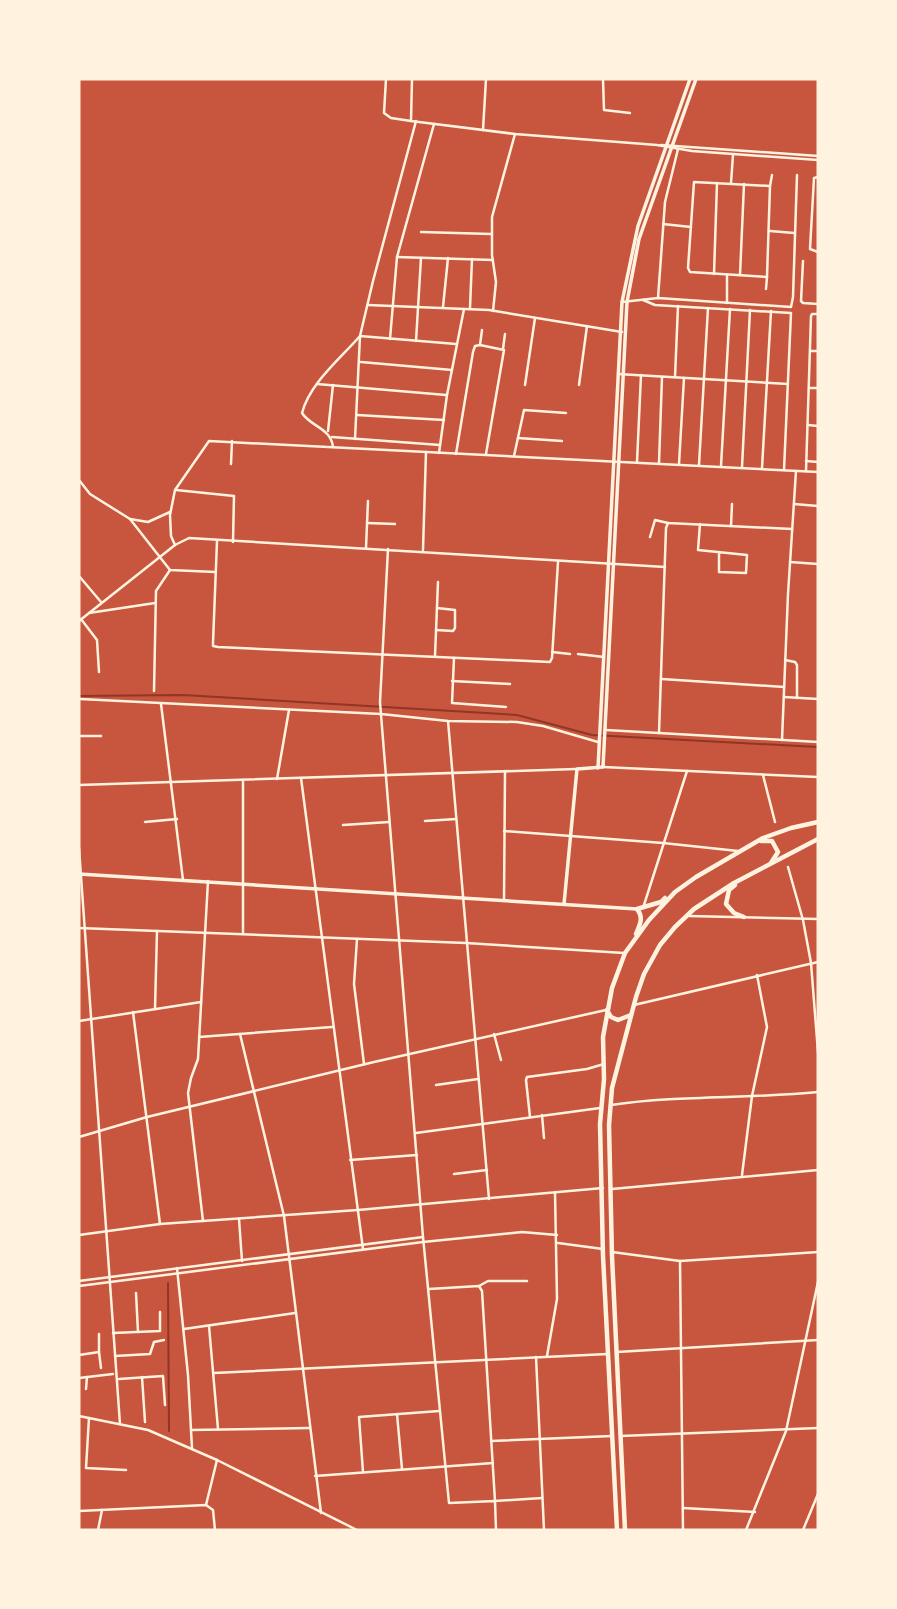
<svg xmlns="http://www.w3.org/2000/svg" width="897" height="1609" font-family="Bitter,serif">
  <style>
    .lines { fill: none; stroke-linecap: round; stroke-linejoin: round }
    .stream { stroke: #8f3625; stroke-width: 2 }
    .minor { stroke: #fff3e0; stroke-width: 2.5 }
    .tertiary { stroke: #fff3e0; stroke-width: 3.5 }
    .trunk { stroke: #fff3e0; stroke-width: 4.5 }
  </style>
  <rect width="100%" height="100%" fill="#c8553d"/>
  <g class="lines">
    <g class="stream">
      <path d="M79 696 183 695 486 713 517 715 592 735 818 747"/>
      <path d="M168 1283 169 1431"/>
    </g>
    <g class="minor">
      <path d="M386 79 384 113 391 118 411 121"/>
      <path d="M412 79 411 121 515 134 657 145 692 151 818 160"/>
      <path d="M603 79 604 110 630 113"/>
      <path d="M483 130 486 79"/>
      <path d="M661 145 818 156"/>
      <path d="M818 177 814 178 810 249 818 252"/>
      <path d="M694 182 770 186 767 277 690 272 688 268Z"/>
      <path d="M731 183 733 155"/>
      <path d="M770 186 772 175"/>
      <path d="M663 224 691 227"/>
      <path d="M770 231 794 233"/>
      <path d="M421 232 491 234"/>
      <path d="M397 257 493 260"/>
      <path d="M803 261 801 301 803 303 818 304"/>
      <path d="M714 274 717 183"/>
      <path d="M740 275 744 184"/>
      <path d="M766 289 767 277"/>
      <path d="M658 298 665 202 678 149"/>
      <path d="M643 300 655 305 791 313 784 470"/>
      <path d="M622 302 658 298 791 307 793 297 797 175"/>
      <path d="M727 303V276"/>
      <path d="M368 305 489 310 622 332"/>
      <path d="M443 307 448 258"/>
      <path d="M470 308 472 259"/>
      <path d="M493 311 496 282 492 255V217L515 134"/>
      <path d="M390 339 397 257 434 124"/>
      <path d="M416 341 421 258"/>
      <path d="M480 345 482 330"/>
      <path d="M503 349 505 334"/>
      <path d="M811 351H818"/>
      <path d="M361 362 452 370"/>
      <path d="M618 374 788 384"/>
      <path d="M675 377 678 306"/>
      <path d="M317 384 446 395"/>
      <path d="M525 385 535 318"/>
      <path d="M579 385 587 326"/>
      <path d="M809 388H818"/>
      <path d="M357 415 444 420"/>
      <path d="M808 425 818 426"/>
      <path d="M328 431 333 385"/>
      <path d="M332 437 440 445"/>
      <path d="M518 438 562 441"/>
      <path d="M355 439 360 336 373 281 416 121"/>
      <path d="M333 447C331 428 311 427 302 413 310 383 340 359 360 336L456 344"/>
      <path d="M439 453 447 395 464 309"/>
      <path d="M456 454 473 352 475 346 480 345 504 350 486 454"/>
      <path d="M514 456 524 410 566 413"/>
      <path d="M806 461 818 462"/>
      <path d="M637 462 641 375"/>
      <path d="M659 463 662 377"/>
      <path d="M231 464 232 441"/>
      <path d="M679 464 684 378"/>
      <path d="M699 465 708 308"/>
      <path d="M721 466 730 309"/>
      <path d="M742 467 750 310"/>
      <path d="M762 468 771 311"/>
      <path d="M806 471 811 316 812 314H818"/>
      <path d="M79 480 90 494 130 519 170 570 215 572"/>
      <path d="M176 490 234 496 233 542"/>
      <path d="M794 504 818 506"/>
      <path d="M130 519 148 522 170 512"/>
      <path d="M367 523 395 524"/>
      <path d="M700 524 698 550 747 555 746 573 719 572V553"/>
      <path d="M731 526 732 504"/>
      <path d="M650 537 655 520 668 523 792 529"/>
      <path d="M217 541 213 643V646L218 647 550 662 552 658 558 562"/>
      <path d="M175 545 171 536 170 515 175 490 209 441 818 472"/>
      <path d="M366 548 368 501"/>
      <path d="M388 549 380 702 423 1237 449 1503 495 1501 496 1530"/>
      <path d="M423 550 426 452"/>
      <path d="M790 562 818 564"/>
      <path d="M79 576 101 602"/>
      <path d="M89 613 155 603"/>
      <path d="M81 619 97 640 99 672"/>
      <path d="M79 621 175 545 189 538 665 567"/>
      <path d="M436 630 453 631 455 628V610L437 608"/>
      <path d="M552 652 570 654"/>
      <path d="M578 654 604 657"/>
      <path d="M435 656 438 582"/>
      <path d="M454 658 452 703 506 707"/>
      <path d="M785 660 795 662 797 665V698"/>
      <path d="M662 679 784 687"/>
      <path d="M452 681 510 684"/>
      <path d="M154 691 156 591 170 570"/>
      <path d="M784 697 818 699"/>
      <path d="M80 699 381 714 448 721 517 722 543 726 598 742"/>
      <path d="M161 704 183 880"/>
      <path d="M448 721 489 1199"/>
      <path d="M606 730 818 742"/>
      <path d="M659 733 666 528 668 523"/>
      <path d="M79 736H101"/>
      <path d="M782 740 788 594 796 471"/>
      <path d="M603 767 818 777"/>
      <path d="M763 775 775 822"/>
      <path d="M301 778 363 1249"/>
      <path d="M277 779 289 710"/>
      <path d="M243 780V934"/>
      <path d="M79 785 576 769"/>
      <path d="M425 821 456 819"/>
      <path d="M145 822 177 819"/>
      <path d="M343 825 389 822"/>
      <path d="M504 831 663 843 738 851"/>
      <path d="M79 848 120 1424"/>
      <path d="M788 867 803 920 811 963 818 1052"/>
      <path d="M504 900 505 772"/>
      <path d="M643 908 687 771"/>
      <path d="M689 916 818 919"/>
      <path d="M79 928 466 943 624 953"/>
      <path d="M357 939 354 984 364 1064"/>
      <path d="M634 1005 818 962"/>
      <path d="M155 1009 157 931"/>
      <path d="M133 1012 160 1224"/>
      <path d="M79 1021 201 1002"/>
      <path d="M240 1034 284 1216 321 1513"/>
      <path d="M494 1034 501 1060"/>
      <path d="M199 1037 332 1027"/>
      <path d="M436 1085 478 1079"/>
      <path d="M611 1105C680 1095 749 1099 818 1092"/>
      <path d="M542 1115 544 1138"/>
      <path d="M530 1117 526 1080 527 1077 587 1069 604 1064"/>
      <path d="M416 1133 600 1108"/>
      <path d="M79 1137 147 1117 374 1062 606 1010"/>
      <path d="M350 1160 417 1155"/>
      <path d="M454 1174 487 1170"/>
      <path d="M742 1175 752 1096 767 1027 757 975"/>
      <path d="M612 1189 818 1170"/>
      <path d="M239 1219 242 1261"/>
      <path d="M203 1221 188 1093 191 1078 198 1059 208 881"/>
      <path d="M79 1235 160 1224 358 1210 603 1188"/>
      <path d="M558 1243 603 1249"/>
      <path d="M612 1252 680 1261 818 1252"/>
      <path d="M680 1261 683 1530"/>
      <path d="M177 1268 188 1375 192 1448"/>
      <path d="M79 1281 423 1237"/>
      <path d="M79 1286 423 1242 522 1232 557 1235"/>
      <path d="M479 1286 488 1281H527"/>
      <path d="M429 1289 479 1286 482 1291 495 1501 542 1498"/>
      <path d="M136 1293 138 1332"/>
      <path d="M209 1326 218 1429"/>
      <path d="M184 1329 295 1313"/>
      <path d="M113 1333 160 1331V1312"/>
      <path d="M99 1352 101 1368"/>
      <path d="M617 1352 818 1340"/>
      <path d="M79 1355 99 1352V1334"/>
      <path d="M115 1356 150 1354 154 1342 164 1340"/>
      <path d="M547 1356 557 1299 555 1192"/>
      <path d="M536 1357 544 1530"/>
      <path d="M214 1373 608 1354"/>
      <path d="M142 1377 145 1422"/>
      <path d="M79 1378 113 1374"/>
      <path d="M119 1379 163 1376 165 1405"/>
      <path d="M86 1389 87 1377"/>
      <path d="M397 1414 402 1469"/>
      <path d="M79 1416 148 1430 217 1460 357 1530"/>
      <path d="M89 1418 86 1468 126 1470"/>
      <path d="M191 1430 309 1428"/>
      <path d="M621 1436 818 1428"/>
      <path d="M491 1441 612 1436"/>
      <path d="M363 1472 359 1417 439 1411"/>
      <path d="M315 1476 493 1463"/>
      <path d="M206 1505 217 1460"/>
      <path d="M683 1508 755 1512"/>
      <path d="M79 1511 206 1505 213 1510 215 1530"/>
      <path d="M98 1530 102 1510"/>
      <path d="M746 1530 786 1431 818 1282"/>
      <path d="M803 1530 818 1494"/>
    </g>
    <g class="tertiary">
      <path d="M598 768 622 302 638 226 690 79"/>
      <path d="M79 874 637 909"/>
      <path d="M564 904 577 769 603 767 627 302 639 239 696 79"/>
    </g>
    <g class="trunk">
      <path d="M761 841H772L778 852 771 863"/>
      <path d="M735 885 729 890 726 904 734 913 744 917"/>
      <path d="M636 934C640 924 644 918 637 909L661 902 665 898"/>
      <path d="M607 1010 611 1017 618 1020 631 1015"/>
      <path d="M617 1530 603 1256 600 1124 604 1079 603 1037 612 988 625 953 649 920 675 892 696 877 763 838 791 828 818 822"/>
      <path d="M625 1530 612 1256 609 1125 612 1088 636 997 644 974 660 945 675 927 694 909 734 883 818 839"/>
    </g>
  </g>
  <rect width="897" height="1609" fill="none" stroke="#fff3e0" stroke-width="161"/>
</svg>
